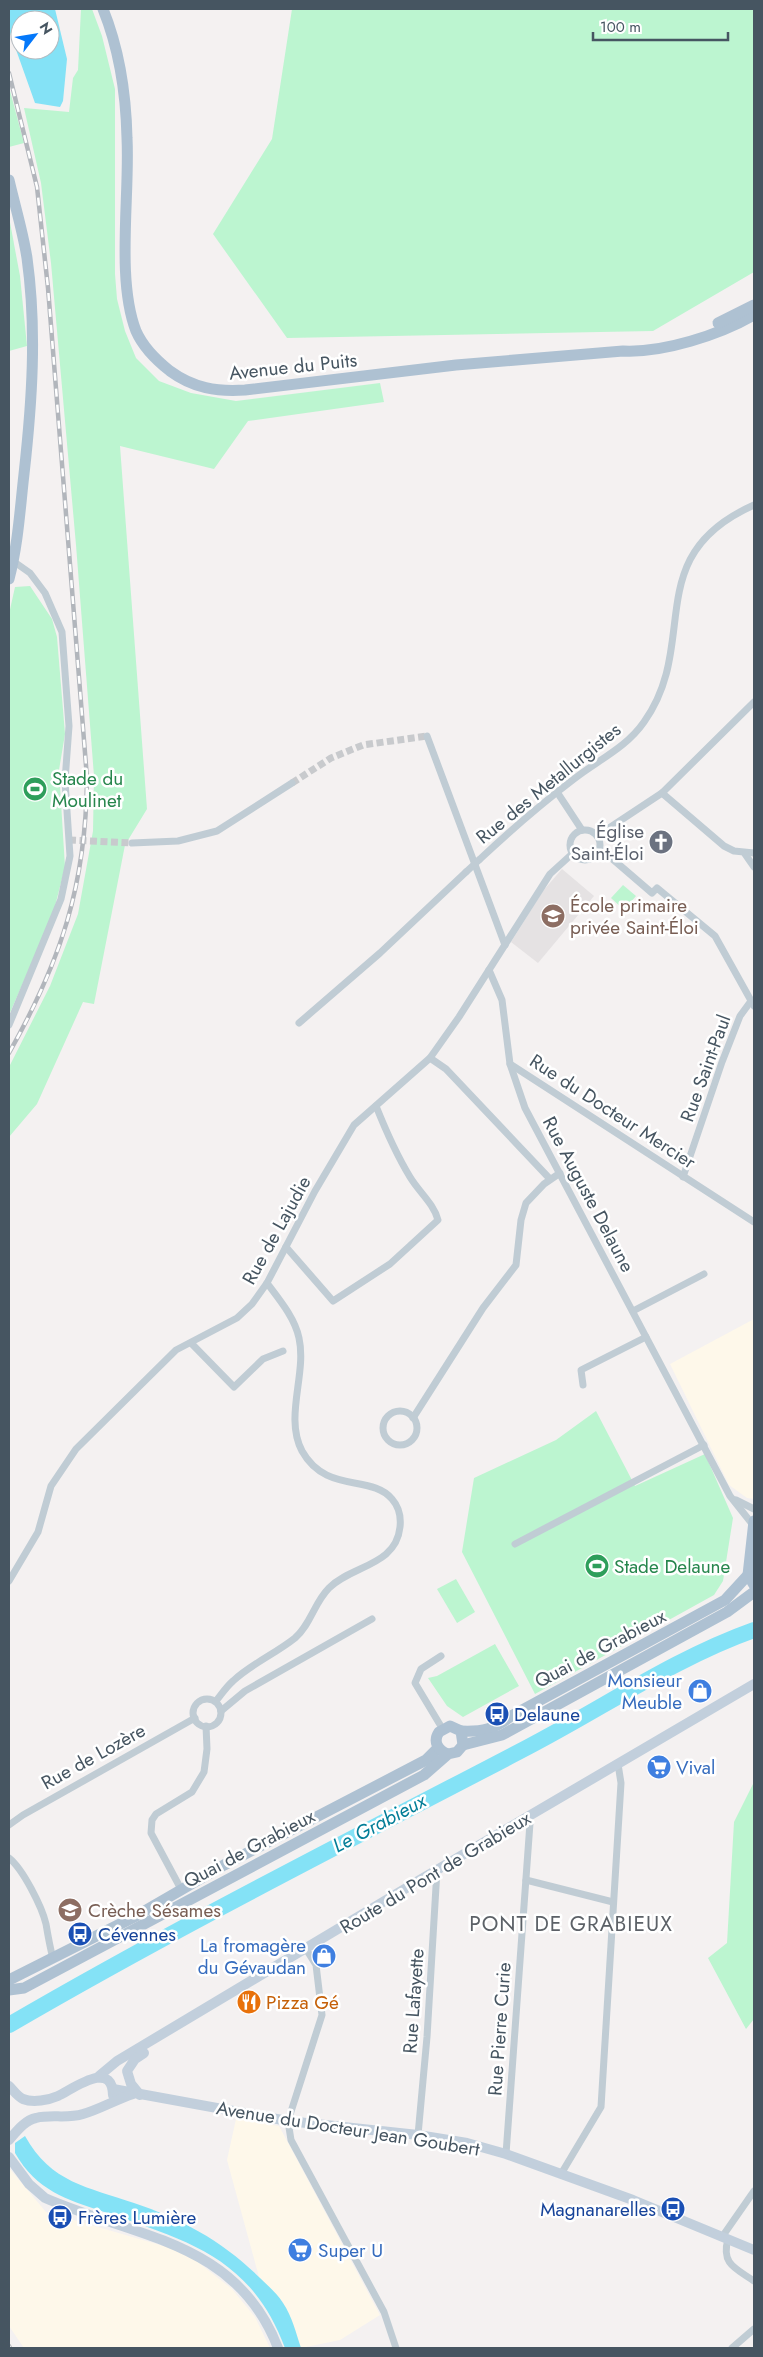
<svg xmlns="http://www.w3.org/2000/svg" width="763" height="2357" font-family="Jost,sans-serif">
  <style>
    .commercial { fill: #fef8ea }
    .education { fill: #e5e2e3 }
    .green { fill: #bcf5d0 }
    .water { fill: #84e2f6; fill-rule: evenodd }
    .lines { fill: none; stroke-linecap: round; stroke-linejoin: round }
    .river { stroke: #84e2f6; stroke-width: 16 }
    .street-tunnel { stroke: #c8cacd; stroke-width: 7; stroke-dasharray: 7 3.5; stroke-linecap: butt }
    .street { stroke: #c0ccd4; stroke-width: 7 }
    .secondary { stroke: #c2cfdc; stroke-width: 10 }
    .primary { stroke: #aec1d2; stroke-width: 11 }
    .rail-casing { stroke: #b2b6bc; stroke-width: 4.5 }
    .rail { stroke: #fff; stroke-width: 2.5; stroke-dasharray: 8; stroke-linecap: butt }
    .street-bridge { stroke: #c0ccd4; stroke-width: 7 }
    .labels { text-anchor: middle; stroke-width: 5; stroke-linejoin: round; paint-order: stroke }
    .street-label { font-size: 19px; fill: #465561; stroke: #fff }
    .leisure-label { font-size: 19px; fill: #27864d; stroke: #fff; text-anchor: start }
    .worship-label { font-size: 19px; fill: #5b616d; stroke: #fff; text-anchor: end }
    .education-label { font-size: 19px; fill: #785e54; stroke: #fff; text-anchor: start }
    .shop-label { font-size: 19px; fill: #366cbe; stroke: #fff; text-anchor: end }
    .transit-label { font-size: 19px; fill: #164399; stroke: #fff; text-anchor: start }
    .food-label { font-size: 19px; fill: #c56008; stroke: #fff; text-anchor: start }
    .water-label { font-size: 20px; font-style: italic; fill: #037e98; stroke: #fff }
    .quarter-label { font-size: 21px; letter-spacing: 1px; fill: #5c6167; stroke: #fff }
  </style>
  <rect width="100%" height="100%" fill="#f4f1f1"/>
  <g class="commercial">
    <path d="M754 1319V1499L747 1498 729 1485 670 1364Z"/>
    <path d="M236 2119 279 2126 380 2315 340 2340 301 2348 283 2302 259 2277 227 2160Z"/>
    <path d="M9 2168 46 2212 167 2247 194 2259 232 2289 255 2317 270 2348H24L9 2326Z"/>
  </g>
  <path class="education" d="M562 869 594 896 538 963 511 942 543 891Z"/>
  <g class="green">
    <path d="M81 9H92L102 36 115 89V274L117 299 125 331 136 358 159 381 191 393 236 401 380 383 384 402 248 421 214 469 120 446 147 809 125 845 94 1004 83 1002 37 1104 9 1137V1067L50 986 78 914 93 831 94 776 76 545 51 263 41 183 24 108 69 112 73 78 78 70Z"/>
    <path d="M292 9H754V272L653 331 287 338 213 234 272 139Z"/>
    <path d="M9 87 24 143 9 147Z"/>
    <path d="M9 217 20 276 27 346 9 351Z"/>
    <path d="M30 586 52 619 57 637 65 734 59 770 65 867 53 914 9 1015V614L15 587Z"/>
    <path d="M623 885 636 896 624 910 611 898Z"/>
    <path d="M596 1411 635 1486 705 1454 733 1518 723 1581 714 1595 535 1694 462 1552 474 1478 556 1440Z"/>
    <path d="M456 1579 475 1612 457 1623 437 1589Z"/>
    <path d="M495 1644 519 1686 463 1717 447 1706 428 1678 437 1676Z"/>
    <path d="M754 1782V2019L746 2029 708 1958 727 1943 734 1822Z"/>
  </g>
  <g class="water">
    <path d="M9 9H55L67 59 63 101 60 107 35 103 9 30ZM20 20H50V50H20Z"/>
    <path d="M25 2136C51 2183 88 2187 134 2203 182 2219 224 2242 260 2278 268 2286 277 2293 283 2303 292 2316 296 2333 301 2348H285C251 2257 188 2241 104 2212 66 2199 37 2191 15 2153V2143Z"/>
  </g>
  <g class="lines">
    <path class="river" d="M9 2025C179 1926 354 1838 528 1747 603 1708 675 1658 754 1630"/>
    <g class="street-tunnel">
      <path d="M292 783 331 758 363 745 427 736"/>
      <path d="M69 840 132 843"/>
    </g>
    <g class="street">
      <path d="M427 736 505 945"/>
      <path d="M557 792 582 830"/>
      <path d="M662 793 724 846 734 851 754 853"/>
      <circle cx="585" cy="845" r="15"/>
      <path d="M597 836 662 793 754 702"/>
      <path d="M132 843 178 841 217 831 292 783"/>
      <path d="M599 852 609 856 652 893 657 888 715 936 754 1006"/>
      <path d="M745 854 754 867"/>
      <path d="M479 860C510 831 541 804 574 779 598 760 626 748 644 722 701 642 639 556 754 505"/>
      <path d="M489 970 502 1000 510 1064 754 1222"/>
      <path d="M299 1023 380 953 466 872"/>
      <path d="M9 1025 61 899 70 856 65 781 69 726 62 632 45 593 30 573 13 561"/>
      <path d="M430 1058 446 1069 550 1179"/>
      <path d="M510 1064 525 1108 730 1496 753 1525"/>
      <path d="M683 1177 722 1062 740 1016 751 1001"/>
      <path d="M286 1247 333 1301 390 1264 438 1220C434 1204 419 1192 410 1177 396 1154 386 1131 376 1106"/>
      <path d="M633 1311 704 1274"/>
      <path d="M191 1343 234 1387 263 1359 283 1351"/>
      <path d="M583 1385 581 1370 646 1337"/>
      <circle cx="400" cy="1428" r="17"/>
      <path d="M413 1418 483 1308 516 1265 521 1220 526 1203 544 1184 560 1173"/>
      <path d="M736 1500 754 1509"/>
      <path d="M515 1544 704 1445"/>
      <path d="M9 1581 38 1532 51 1486 76 1449 176 1350 237 1318 252 1304 267 1283 315 1191 354 1125 430 1058 459 1017 550 874 572 854"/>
      <path d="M441 1656 421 1669 415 1683 442 1728"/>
      <circle cx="207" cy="1713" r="14"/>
      <path d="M216 1701C221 1695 226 1687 233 1681 251 1664 275 1654 295 1638 311 1624 314 1603 329 1588 352 1565 396 1566 400 1527 401 1518 399 1507 392 1499 371 1474 326 1494 302 1451 284 1417 307 1374 299 1338 295 1318 279 1299 267 1283"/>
      <path d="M221 1711 245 1691 372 1619"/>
      <path d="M9 1825 23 1815 195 1718"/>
      <path d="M9 1858C23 1869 42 1907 46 1924 48 1936 50 1947 53 1959"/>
      <path d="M526 1880 613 1902"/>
      <path d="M182 1891 151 1833 152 1820 156 1814 192 1792 204 1772 207 1749 206 1726"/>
      <path d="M306 1949 316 1965 322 2015 288 2121 291 2140 384 2312 396 2348"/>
      <path d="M418 2135 427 2037 437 1870"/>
      <path d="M506 2154 530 1823 528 1816"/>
      <path d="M561 2174 601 2107 621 1783 618 1764"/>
      <path d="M722 2237 754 2191"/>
      <path d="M728 2239C721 2264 735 2268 754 2281"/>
      <path d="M732 2348 754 2329"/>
    </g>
    <g class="secondary">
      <path d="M99 2076 117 2061 418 1881 754 1684"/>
      <path d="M9 2086C13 2090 18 2097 23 2099 33 2103 49 2100 58 2096 73 2089 112 2059 113 2095"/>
      <path d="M113 2089 288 2121 418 2135 467 2143 506 2154 633 2200 754 2250"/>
      <path d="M140 2095 131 2084 127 2071 135 2059 144 2053"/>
      <path d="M9 2140C16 2132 25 2120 36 2118 51 2114 67 2119 83 2114 100 2109 115 2100 133 2094"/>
      <path d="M9 2157 29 2184 45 2198C137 2238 237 2241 278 2348"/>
    </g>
    <g class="primary">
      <path d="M103 9C120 51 126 94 127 138 130 195 116 279 136 331 143 347 156 360 170 371 193 388 217 392 245 390L456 365 623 351C663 353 719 335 754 315"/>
      <path d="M9 180C15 206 23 232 27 258 37 330 32 402 24 474 20 509 18 545 9 579"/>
      <path d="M718 323 754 305"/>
      <path d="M754 1521 748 1575 754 1585"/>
      <path d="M461 1731C482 1732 495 1729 511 1716L725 1600 748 1575"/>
      <path d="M463 1745 502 1735 727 1612 754 1592"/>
      <path d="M9 1980 136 1916 224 1865 426 1760 438 1748"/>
      <path d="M9 1990 24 1988 424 1775 448 1754 457 1752 463 1745 461 1731 450 1726 439 1732C433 1741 437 1750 448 1754"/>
    </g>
    <defs>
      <g id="rail">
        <path d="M9 73 37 187 48 288 87 778C86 885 61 961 9 1053"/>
        <path d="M9 2346 10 2348"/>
      </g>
    </defs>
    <use href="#rail" class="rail-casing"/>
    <use href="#rail" class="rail"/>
    <path class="street-bridge" d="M466 872 479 860"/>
  </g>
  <defs>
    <symbol id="stadium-disc" viewBox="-11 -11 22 22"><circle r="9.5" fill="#2e9e5b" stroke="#fff"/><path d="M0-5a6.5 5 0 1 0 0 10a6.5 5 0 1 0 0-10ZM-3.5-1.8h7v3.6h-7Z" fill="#fff"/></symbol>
    <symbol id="church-disc" viewBox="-11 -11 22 22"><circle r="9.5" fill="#6b7280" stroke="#fff"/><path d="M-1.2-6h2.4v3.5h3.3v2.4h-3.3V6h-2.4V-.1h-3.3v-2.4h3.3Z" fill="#fff"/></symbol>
    <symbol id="school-disc" viewBox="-11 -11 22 22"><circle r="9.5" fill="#8d6e63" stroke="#fff"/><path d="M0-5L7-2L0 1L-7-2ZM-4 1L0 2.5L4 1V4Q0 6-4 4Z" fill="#fff"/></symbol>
    <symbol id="shop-disc" viewBox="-11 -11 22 22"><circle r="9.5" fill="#3f7fe0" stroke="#fff"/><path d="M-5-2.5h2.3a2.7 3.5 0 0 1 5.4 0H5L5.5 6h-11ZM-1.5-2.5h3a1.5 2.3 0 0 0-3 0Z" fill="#fff"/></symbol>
    <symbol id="bus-disc" viewBox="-11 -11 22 22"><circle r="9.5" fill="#1a4fb4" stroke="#fff"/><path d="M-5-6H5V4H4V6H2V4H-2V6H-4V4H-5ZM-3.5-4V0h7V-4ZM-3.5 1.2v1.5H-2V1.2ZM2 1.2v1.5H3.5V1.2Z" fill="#fff"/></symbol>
    <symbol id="supermarket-disc" viewBox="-11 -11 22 22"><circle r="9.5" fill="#3f7fe0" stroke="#fff"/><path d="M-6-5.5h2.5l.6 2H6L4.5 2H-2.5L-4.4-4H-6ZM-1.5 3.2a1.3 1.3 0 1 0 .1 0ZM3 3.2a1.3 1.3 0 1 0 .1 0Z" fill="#fff"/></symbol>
    <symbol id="restaurant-disc" viewBox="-11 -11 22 22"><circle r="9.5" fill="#e8710a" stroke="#fff"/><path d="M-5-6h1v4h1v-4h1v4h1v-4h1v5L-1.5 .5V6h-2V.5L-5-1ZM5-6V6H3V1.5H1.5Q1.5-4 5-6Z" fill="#fff"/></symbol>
  </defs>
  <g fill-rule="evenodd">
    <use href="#stadium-disc" x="21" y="775" width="28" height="28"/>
    <use href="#church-disc" x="647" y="828" width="28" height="28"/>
    <use href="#school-disc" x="539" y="902" width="28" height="28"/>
    <use href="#stadium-disc" x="583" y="1552" width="28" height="28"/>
    <use href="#shop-disc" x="686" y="1677" width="28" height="28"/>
    <use href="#bus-disc" x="483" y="1700" width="28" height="28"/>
    <use href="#supermarket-disc" x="645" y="1753" width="28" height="28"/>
    <use href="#school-disc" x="56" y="1896" width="28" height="28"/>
    <use href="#bus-disc" x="66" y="1920" width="28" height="28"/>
    <use href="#shop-disc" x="310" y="1942" width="28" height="28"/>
    <use href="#restaurant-disc" x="235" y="1988" width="28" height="28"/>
    <use href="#bus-disc" x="659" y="2195" width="28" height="28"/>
    <use href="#bus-disc" x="46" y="2203" width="28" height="28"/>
    <use href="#supermarket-disc" x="286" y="2236" width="28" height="28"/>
  </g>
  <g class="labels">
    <g class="street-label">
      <text transform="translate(293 366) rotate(-6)" y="7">Avenue du Puits</text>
      <text transform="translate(548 783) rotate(-39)" y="7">Rue des Metallurgistes</text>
      <text transform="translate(705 1068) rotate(-70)" y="7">Rue Saint-Paul</text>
      <text transform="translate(613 1111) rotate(33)" y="7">Rue du Docteur Mercier</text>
      <text transform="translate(589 1194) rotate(62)" y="7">Rue Auguste Delaune</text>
      <text transform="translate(276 1230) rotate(-61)" y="7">Rue de Lajudie</text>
      <text transform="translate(600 1648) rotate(-28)" y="7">Quai de Grabieux</text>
      <text transform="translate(93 1756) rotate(-29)" y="7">Rue de Lozère</text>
      <text transform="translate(249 1848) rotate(-28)" y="7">Quai de Grabieux</text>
      <text transform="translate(435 1872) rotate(-31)" y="7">Route du Pont de Grabieux</text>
      <text transform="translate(413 2001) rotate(-86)" y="7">Rue Lafayette</text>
      <text transform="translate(499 2029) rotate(-86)" y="7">Rue Pierre Curie</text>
      <text transform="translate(348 2128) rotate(9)" y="7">Avenue du Docteur Jean Goubert</text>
    </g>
    <g class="leisure-label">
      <text x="52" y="785">Stade du<tspan x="52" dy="22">Moulinet</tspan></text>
      <text x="614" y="1573">Stade Delaune</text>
    </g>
    <g class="worship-label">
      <text x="644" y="838">Église<tspan x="644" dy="22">Saint-Éloi</tspan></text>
    </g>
    <g class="education-label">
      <text x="570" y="912">École primaire<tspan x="570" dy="22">privée Saint-Éloi</tspan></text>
      <text x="88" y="1917">Crèche Sésames</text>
    </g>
    <g class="shop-label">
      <text x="682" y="1687">Monsieur<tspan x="682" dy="22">Meuble</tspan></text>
      <text x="676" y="1774" text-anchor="start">Vival</text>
      <text x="306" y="1952">La fromagère<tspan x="306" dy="22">du Gévaudan</tspan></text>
      <text x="318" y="2257" text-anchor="start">Super U</text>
    </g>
    <g class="transit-label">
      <text x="514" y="1721">Delaune</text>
      <text x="98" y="1941">Cévennes</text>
      <text x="656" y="2216" text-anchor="end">Magnanarelles</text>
      <text x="78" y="2224">Frères Lumière</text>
    </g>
    <g class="food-label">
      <text x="266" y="2009">Pizza Gé</text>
    </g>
    <g class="water-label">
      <text transform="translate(379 1823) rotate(-28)" y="7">Le Grabieux</text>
    </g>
    <g class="quarter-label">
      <text x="571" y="1931">PONT DE GRABIEUX</text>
    </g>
  </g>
  <rect width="763" height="2357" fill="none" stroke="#465561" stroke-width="20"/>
  <g transform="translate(35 35) rotate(59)"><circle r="24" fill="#ffffff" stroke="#b5bbc0"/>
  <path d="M0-4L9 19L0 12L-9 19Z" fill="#0478fa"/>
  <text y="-8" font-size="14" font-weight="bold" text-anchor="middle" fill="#465561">N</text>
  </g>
  <path d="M593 32v8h135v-8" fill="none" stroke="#465561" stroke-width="2.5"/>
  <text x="600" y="32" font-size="15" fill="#465561" stroke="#ffffff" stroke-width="4" paint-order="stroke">100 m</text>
</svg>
